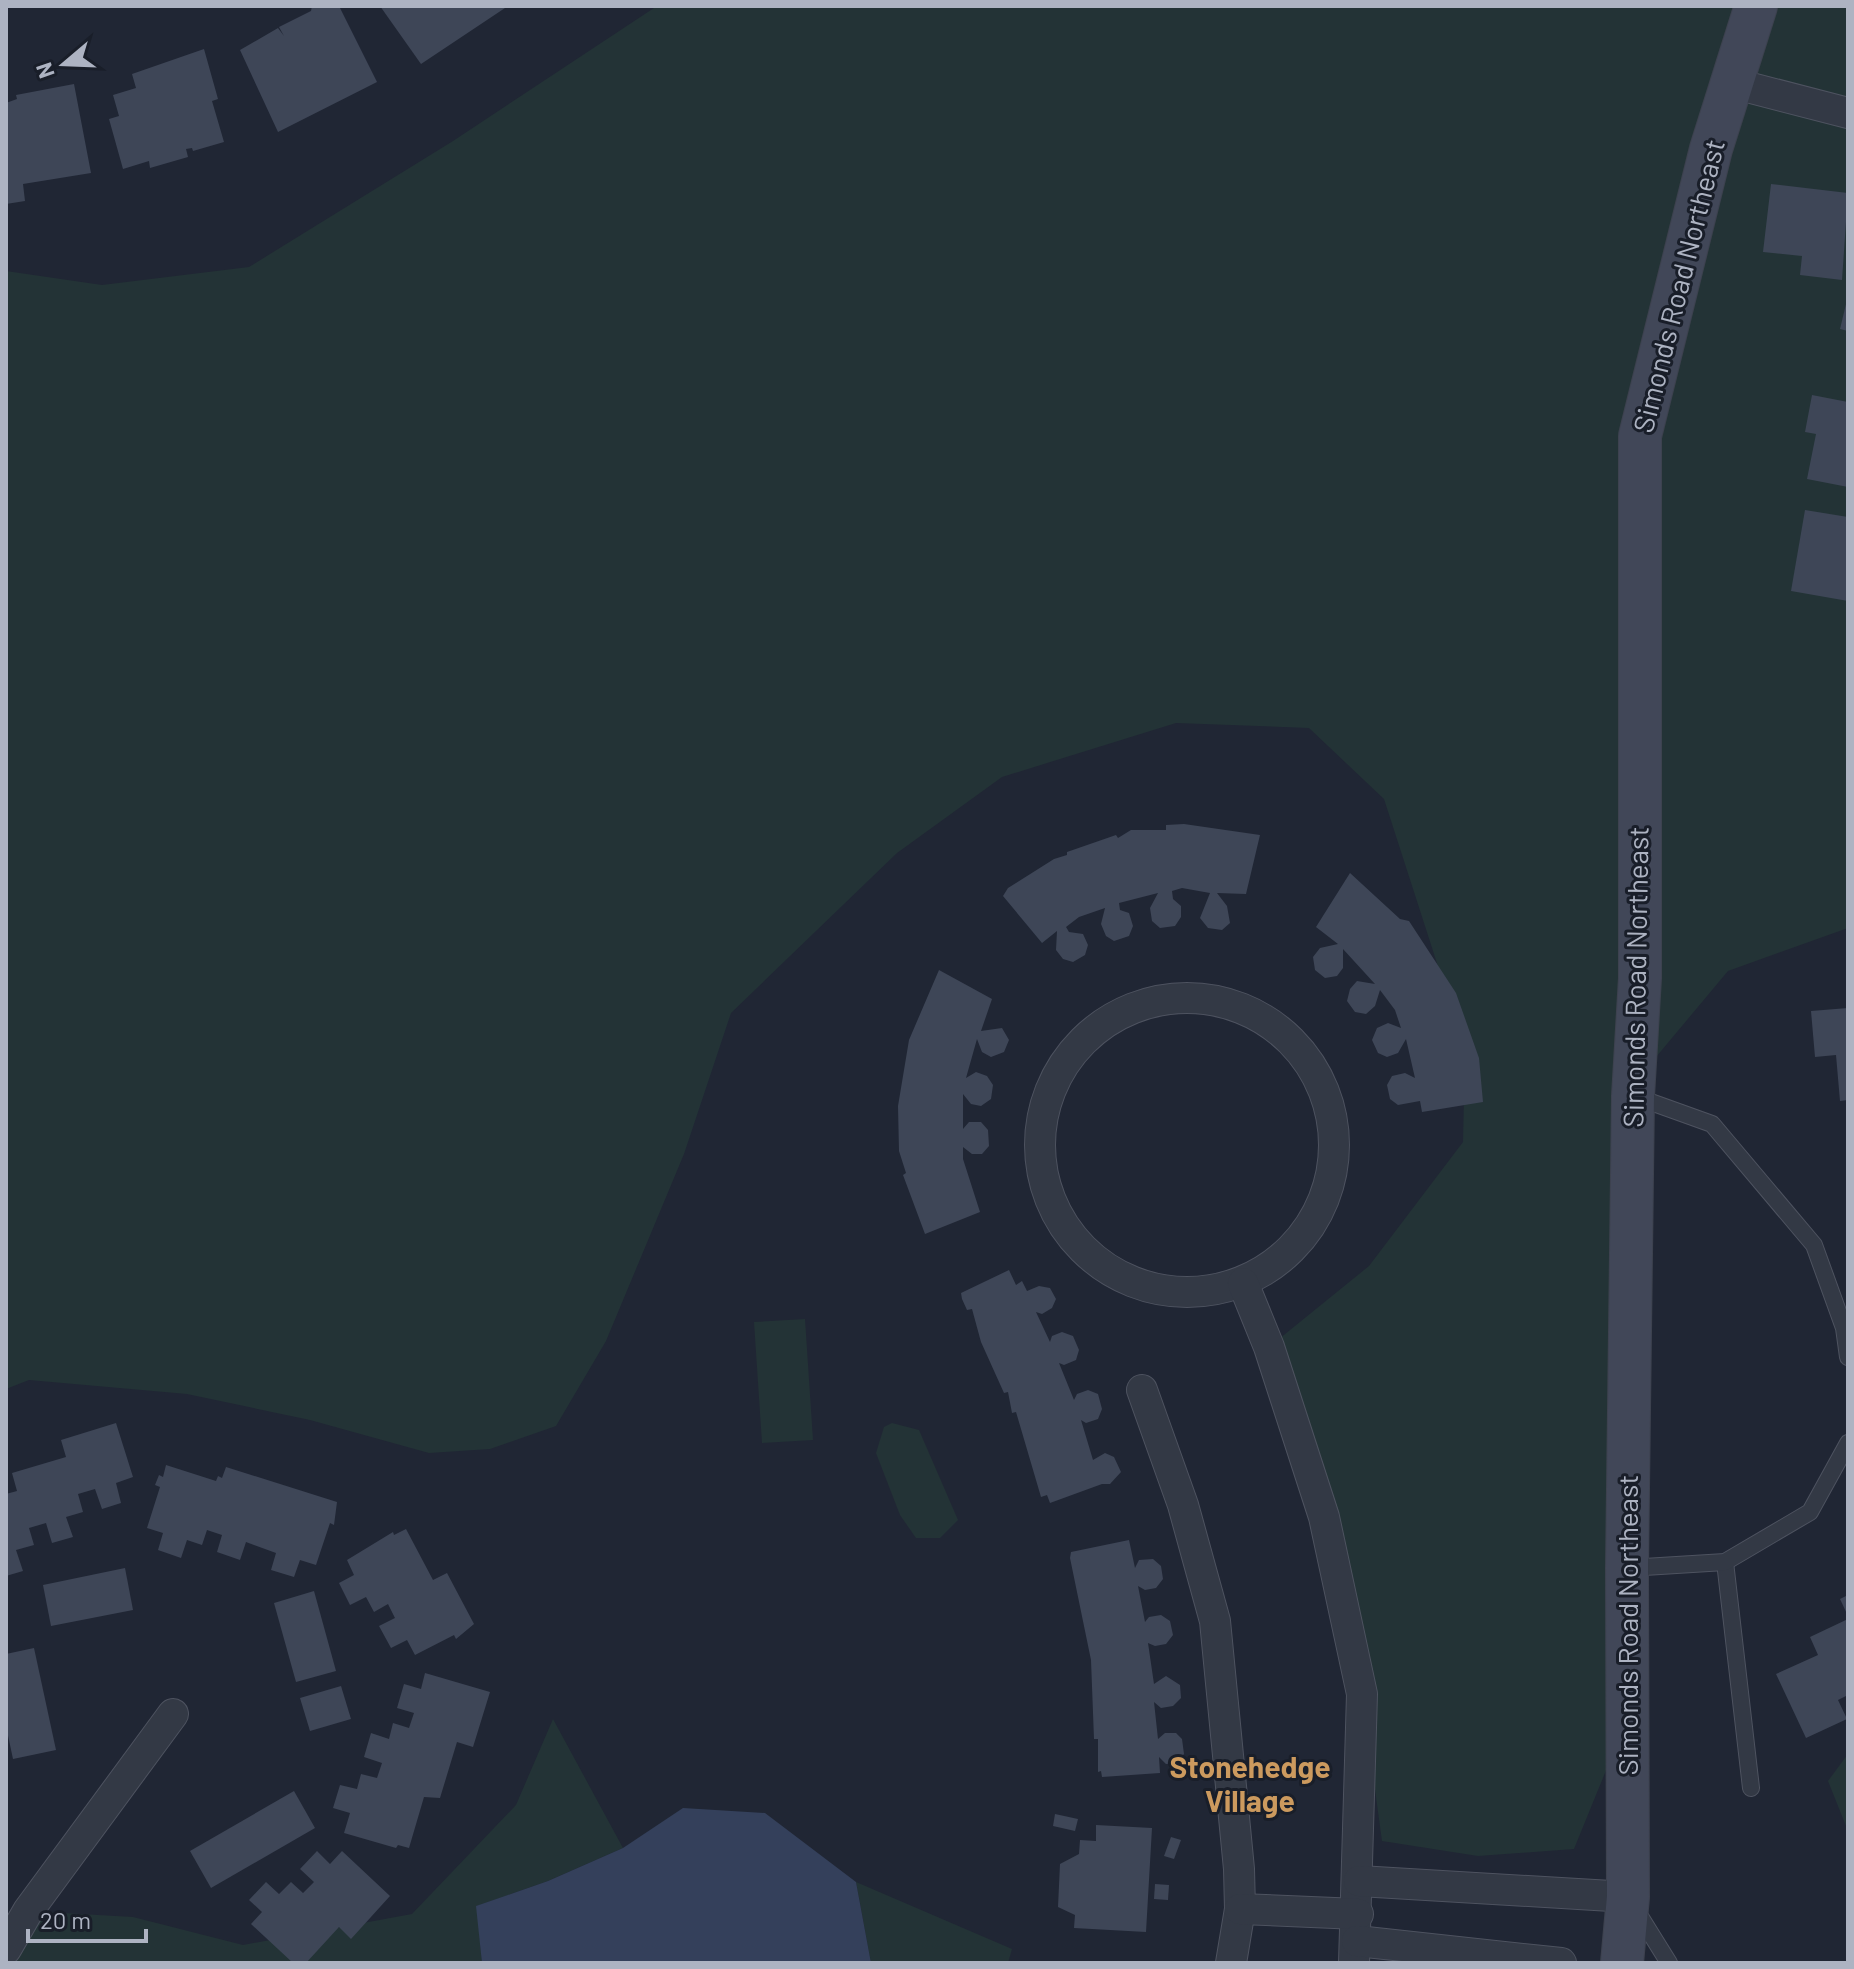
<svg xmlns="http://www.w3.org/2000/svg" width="1854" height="1969" font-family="Barlow,sans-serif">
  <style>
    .green { fill: #233336 }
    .water { fill: #34405b }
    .building { fill: #3e4657 }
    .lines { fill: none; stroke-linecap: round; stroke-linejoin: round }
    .service-casing { stroke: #4e5360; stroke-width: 18 }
    .minor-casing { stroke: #4e5360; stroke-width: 32 }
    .secondary-casing { stroke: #3d424f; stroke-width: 44 }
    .service { stroke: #333945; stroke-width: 16 }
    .minor { stroke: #333945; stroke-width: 30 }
    .secondary { stroke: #414758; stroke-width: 42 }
    .labels { text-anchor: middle; stroke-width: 6; stroke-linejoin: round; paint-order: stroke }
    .street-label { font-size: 28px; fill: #adb3c2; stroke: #191e29 }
    .neighbourhood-label { font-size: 30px; font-weight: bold; fill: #cc9a5e; stroke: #191e29 }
  </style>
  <rect width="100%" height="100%" fill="#202634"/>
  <g class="green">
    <path d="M657 6H1848V928L1728 971 1636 1081 1629 1714 1574 1849 1478 1856 1382 1841 1362 1694 1269 1347 1369 1266 1463 1142 1465 1050 1384 799 1309 728 1176 723 1002 777 897 853 731 1013 684 1154 606 1341 556 1426 490 1449 429 1453 310 1420 187 1394 29 1380 6 1389V271L102 285 249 267 453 141Z"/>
    <path d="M805 1319 813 1440 762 1443 754 1322Z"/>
    <path d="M892 1423 919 1430 958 1520 940 1538H916L900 1515 876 1453 884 1427Z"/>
    <path d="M553 1719 623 1848 548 1881 477 1906 482 1963H6L28 1911 133 1917 243 1945 412 1914 516 1805Z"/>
    <path d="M1848 1754V1831L1828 1781Z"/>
    <path d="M856 1882 1012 1949 1008 1963H871Z"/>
  </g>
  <path class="water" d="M683 1808 765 1813 856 1882 871 1963H482L476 1906 548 1881 623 1848Z"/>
  <g class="building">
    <path d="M312 6H339L377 82 278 132 240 50 278 28 284 36 279 27 311 11Z"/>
    <path d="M380 6H508L421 64Z"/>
    <path d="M204 49 218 99 212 101 224 142 193 151 192 148 186 149 188 157 150 168 149 161 123 169 109 119 119 116 113 95 136 88 132 74Z"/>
    <path d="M74 84 91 173 23 184 25 201 6 204V103L17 99 16 95Z"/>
    <path d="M1771 184 1848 193 1842 280 1800 275 1802 256 1763 252Z"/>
    <path d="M1847 300H1848V331L1840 329Z"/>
    <path d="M1812 395 1848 402V487L1807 479 1816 434 1805 432Z"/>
    <path d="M1805 510 1848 517V601L1791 591Z"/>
    <path d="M1184 824 1260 835 1246 894 1217 893 1227 906 1230 923 1222 930 1208 928 1200 918 1210 893 1182 888 1172 891 1173 899 1181 906V917L1175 926 1160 928 1152 921 1150 908 1158 893 1119 903 1120 910 1129 913 1133 926 1129 936 1114 941 1106 936 1101 924 1105 908 1079 917 1066 927 1069 932 1083 934 1088 945 1085 955 1073 962 1063 959 1056 950 1057 931 1042 943 1003 896 1008 888 1054 859 1067 855V852L1116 835 1118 838 1131 830H1166V825Z"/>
    <path d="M1350 873 1400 919 1409 921 1456 993 1479 1058 1483 1102 1422 1112 1420 1101 1398 1105 1390 1099 1387 1085 1392 1076 1405 1073 1415 1078 1406 1039 1398 1053 1387 1057 1378 1053 1372 1040 1377 1028 1388 1023 1401 1028 1395 1010 1380 990 1375 1006 1366 1014 1355 1012 1347 1001 1350 989 1357 981 1375 984 1343 949V968L1337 976 1325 978 1315 970 1313 957 1320 948 1338 944 1316 927Z"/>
    <path d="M939 970 992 999 981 1031 1002 1028 1009 1040 1004 1052 991 1057 982 1052 977 1039 966 1078 976 1072 987 1076 993 1085 991 1099 981 1106 971 1104 963 1094V1129L969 1122H981L988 1130 989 1146 982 1154H972L963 1147V1159L980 1212 925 1234 903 1175 906 1173 899 1151 898 1106 909 1040Z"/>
    <path d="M1848 1008V1100L1840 1101 1836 1055 1815 1057 1811 1011Z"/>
    <path d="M1009 1270 1016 1285 1022 1281 1027 1291 1039 1286 1050 1288 1056 1299 1052 1308 1042 1314 1036 1312 1050 1342 1052 1336 1062 1332 1073 1336 1079 1350 1076 1360 1064 1365 1059 1363 1074 1400 1077 1394 1088 1390 1098 1394 1102 1409 1098 1419 1086 1423 1081 1420 1093 1460 1105 1453 1114 1457 1121 1472 1110 1484H1102L1050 1503 1047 1495 1041 1497 1016 1412 1012 1413 1008 1392 1004 1393 981 1342 972 1309 967 1310 962 1299 961 1293Z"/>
    <path d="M116 1423 133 1477 116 1483 121 1503 102 1509 95 1489 78 1494 83 1512 66 1517 73 1537 52 1543 46 1523 29 1528 34 1545 16 1550 23 1571 6 1576V1494L17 1491 12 1473 66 1457 61 1440Z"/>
    <path d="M166 1465 216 1481 218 1476 222 1478 226 1467 337 1502 334 1525 330 1523 316 1565 300 1560 294 1577 271 1570 276 1553 246 1542 240 1560 217 1552 222 1535 207 1530 202 1545 187 1540 181 1558 158 1550 163 1533 147 1528 160 1487 155 1485 159 1475 163 1477Z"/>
    <path d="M406 1529 433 1580 447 1573 474 1624 456 1639 454 1635 415 1655 407 1640 391 1648 379 1626 395 1618 388 1604 374 1612 366 1597 350 1605 339 1583 354 1575 347 1560 393 1532 394 1535Z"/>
    <path d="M1129 1540 1135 1568 1139 1560 1153 1559 1161 1566 1163 1579 1156 1588 1145 1590 1138 1586 1145 1622 1149 1617 1161 1615 1170 1621 1173 1635 1166 1644 1155 1646 1148 1643 1154 1684 1166 1676 1180 1685 1181 1698 1173 1706 1161 1708 1154 1702 1158 1739 1165 1733H1176L1182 1739 1184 1754 1177 1763 1166 1764 1159 1757 1160 1773 1102 1777 1101 1771 1098 1772V1739H1094L1091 1660 1070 1558 1071 1552Z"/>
    <path d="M125 1568 133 1610 51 1626 43 1585Z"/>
    <path d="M314 1591 336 1671 296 1682 274 1603Z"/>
    <path d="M1848 1595V1616L1840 1599Z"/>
    <path d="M1848 1619V1695L1838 1700 1847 1719 1806 1738 1776 1674 1818 1655 1810 1637Z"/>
    <path d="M34 1648 56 1750 13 1759 6 1726V1654Z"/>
    <path d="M425 1673 490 1692 473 1747 457 1742 440 1798 424 1797 409 1848 398 1845 396 1848 344 1833 350 1813 333 1808 340 1785 357 1789 361 1774 377 1778 382 1763 364 1757 371 1733 389 1739 393 1723 409 1728 414 1713 397 1708 404 1684 421 1689Z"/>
    <path d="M341 1686 351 1719 310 1731 300 1698Z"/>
    <path d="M294 1791 315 1828 211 1888 190 1851Z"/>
    <path d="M1055 1814 1078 1819 1075 1831 1053 1826Z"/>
    <path d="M1096 1825 1152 1828 1146 1932 1074 1928 1075 1915 1058 1907 1060 1864 1079 1854 1080 1840 1096 1841Z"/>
    <path d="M1171 1837 1181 1840 1174 1859 1164 1856Z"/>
    <path d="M317 1851 330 1864 342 1851 390 1896 351 1939 339 1927 306 1963H293L251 1924 262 1912 249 1900 266 1882 279 1894 291 1882 303 1893 314 1882 300 1869Z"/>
    <path d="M1155 1884 1169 1885 1168 1900 1154 1899Z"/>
  </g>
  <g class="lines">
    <defs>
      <g id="service">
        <path d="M1634 1096 1712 1124 1814 1245 1844 1328 1848 1357"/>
        <path d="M1725 1562 1751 1788"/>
        <path d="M1628 1568 1725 1562 1810 1512 1848 1443"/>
        <path d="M1636 1910 1669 1963"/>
      </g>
      <g id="minor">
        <path d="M1732 83 1848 113"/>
        <circle cx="1187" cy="1145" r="147"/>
        <path d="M1243 1283 1269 1347 1324 1517 1362 1694 1354 1963"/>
        <path d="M1142 1390 1183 1505 1215 1621 1239 1869 1240 1909 1231 1963"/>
        <path d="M1359 1881 1628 1897"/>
        <path d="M1240 1909 1358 1914"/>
        <path d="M1357 1941 1561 1963"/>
        <path d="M6 1949 28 1911 173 1714"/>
      </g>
      <path id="secondary" d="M1622 1963 1628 1897 1627 1568 1633 1096 1640 978V436L1711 149 1756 6"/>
    </defs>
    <use href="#service" class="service-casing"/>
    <use href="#minor" class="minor-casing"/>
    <use href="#secondary" class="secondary-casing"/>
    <use href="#service" class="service"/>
    <use href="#minor" class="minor"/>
    <use href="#secondary" class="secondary"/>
  </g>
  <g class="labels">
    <g class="street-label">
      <text transform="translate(1679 286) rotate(-76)" y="10">Simonds Road Northeast</text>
      <text transform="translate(1636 977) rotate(-89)" y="10">Simonds Road Northeast</text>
      <text transform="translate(1628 1625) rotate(-90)" y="10">Simonds Road Northeast</text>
    </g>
    <g class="neighbourhood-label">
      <text x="1250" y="1778">Stonehedge<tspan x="1250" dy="34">Village</tspan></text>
    </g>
  </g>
  <rect width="1854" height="1969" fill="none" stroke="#adb3c2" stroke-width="16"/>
  <g transform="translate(64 64) rotate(251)" stroke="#191e29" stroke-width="6" paint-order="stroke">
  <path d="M0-6L14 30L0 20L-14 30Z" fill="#adb3c2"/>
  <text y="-12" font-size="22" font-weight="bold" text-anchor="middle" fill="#adb3c2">N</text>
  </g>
  <path d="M28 1929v12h118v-12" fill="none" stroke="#adb3c2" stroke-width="4"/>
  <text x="40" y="1929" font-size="24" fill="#adb3c2" stroke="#191e29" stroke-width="6" paint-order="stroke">20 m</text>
</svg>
